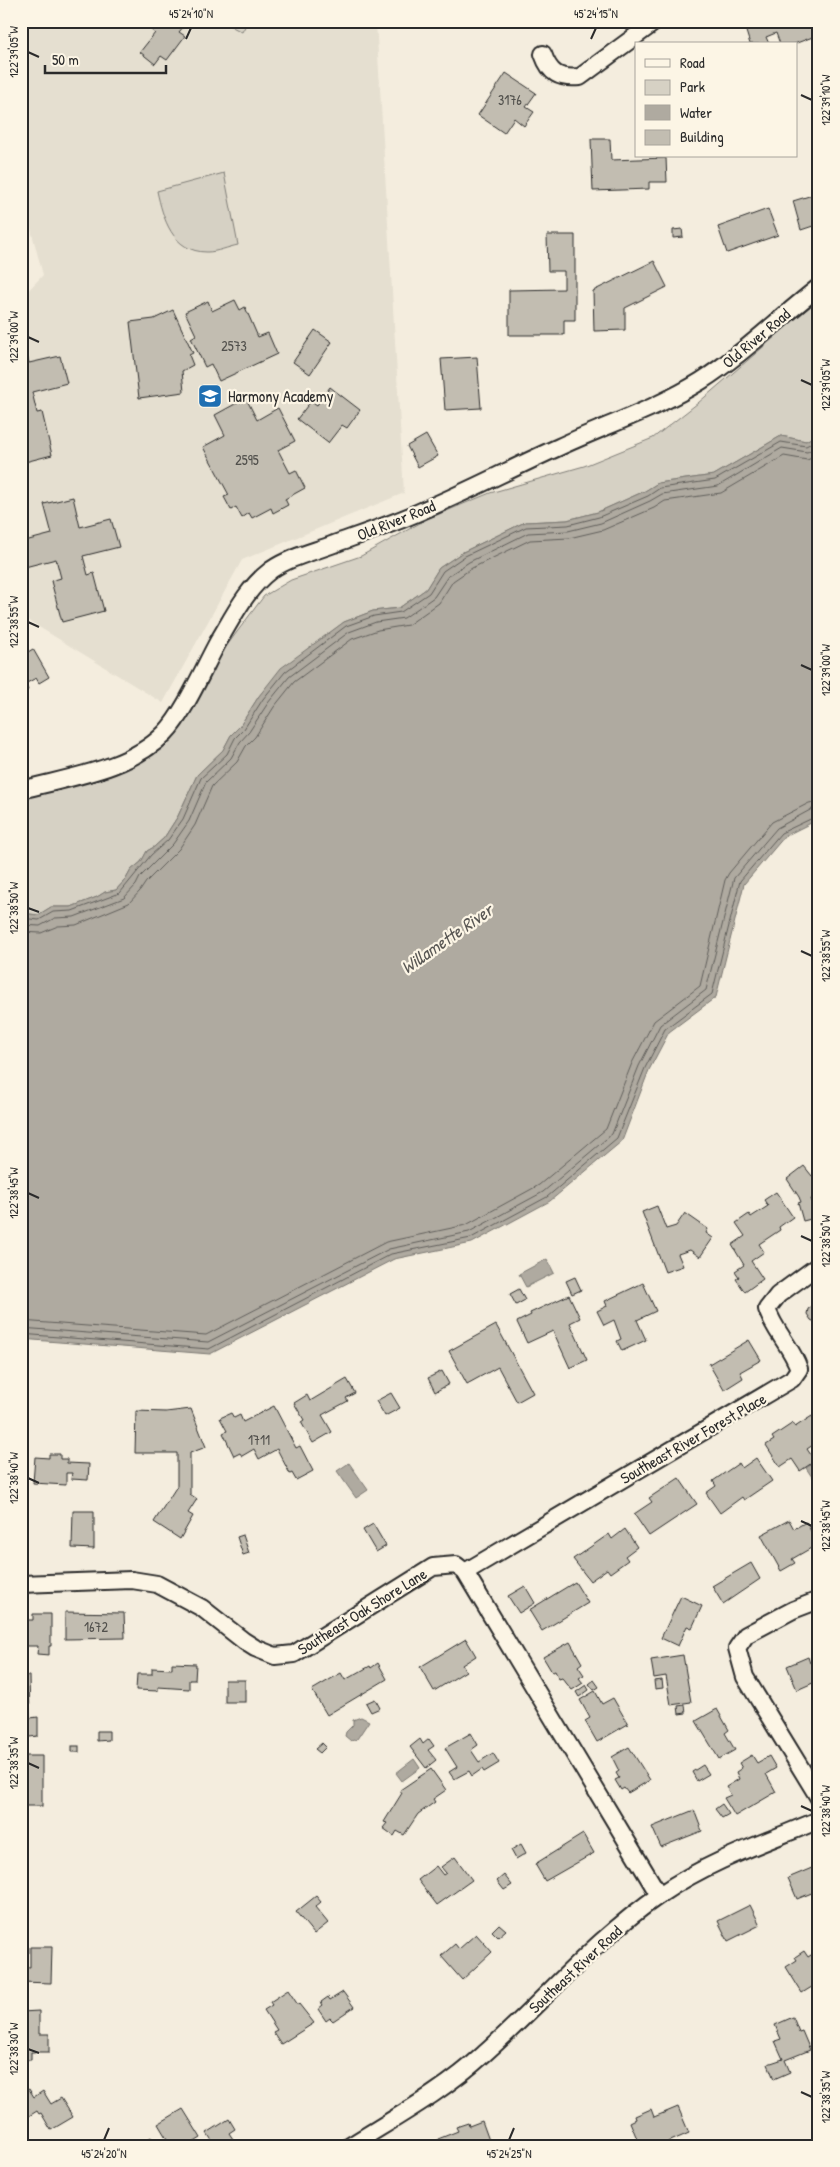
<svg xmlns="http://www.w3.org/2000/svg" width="840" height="2167" font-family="'Patrick Hand',sans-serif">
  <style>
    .built { fill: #e5dfd0 }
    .green { fill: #d6d1c4; stroke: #807e78 }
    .water { fill: #afaaa0; stroke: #7a7771 }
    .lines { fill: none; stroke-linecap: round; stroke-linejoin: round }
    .shore { stroke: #605e5a; stroke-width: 1 }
    .building { fill: #c2bdb1; stroke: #2b2b2b }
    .minor-casing { stroke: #2b2b2b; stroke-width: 20 }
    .minor { stroke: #fcf5e5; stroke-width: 16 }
    .ticks { fill: none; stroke: #2b2b2b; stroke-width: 2 }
    .labels { text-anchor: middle; stroke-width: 4.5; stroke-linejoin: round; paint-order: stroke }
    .number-label { font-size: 14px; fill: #51504c }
    .street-label { font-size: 16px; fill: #2b2b2b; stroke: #fcf5e5 }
    .poi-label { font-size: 16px; fill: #2b2b2b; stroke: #fcf5e5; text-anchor: start }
    .water-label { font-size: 18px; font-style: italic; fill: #595754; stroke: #fcf5e5 }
    .neatline { fill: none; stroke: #2b2b2b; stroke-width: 2 }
    .ticks-label { font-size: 12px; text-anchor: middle; fill: #2b2b2b }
  </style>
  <rect width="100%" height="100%" fill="#f4edde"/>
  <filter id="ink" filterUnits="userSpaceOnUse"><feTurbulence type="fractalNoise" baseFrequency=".02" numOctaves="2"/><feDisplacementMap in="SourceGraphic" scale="10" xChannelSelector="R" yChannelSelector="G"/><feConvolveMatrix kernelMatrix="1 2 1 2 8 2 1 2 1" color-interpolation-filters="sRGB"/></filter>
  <g filter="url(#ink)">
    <path class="built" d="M21 21H376L404 493 242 560 163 703 21 616V298L43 275 21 192Z"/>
    <g class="green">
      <path d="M221 21H248L242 32Z"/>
      <path d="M224 173 238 245C228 247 217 252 207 252 172 252 163 218 157 191Z"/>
      <path d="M819 299V433L806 441 781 436 714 475 658 483 645 491 598 512 567 520 525 522 463 552 439 568 426 589 399 608 373 611 344 622 301 655 270 684 259 696 240 726 231 735 223 750 197 775 178 816 164 838 154 847 147 851 141 862 131 870 126 879 116 890 105 892 97 897 71 907H51L38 915 21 913V798L76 784 131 767 154 752 186 719 222 652 264 596 291 580 361 556 427 519 490 493 584 466 653 438 698 403Z"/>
    </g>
    <g class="water">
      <path d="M819 433V819L785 836 744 884 716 997 669 1032 649 1070 622 1141 550 1201 472 1243 394 1259 210 1354 21 1339V913L38 915 51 907H71L97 897 105 892 116 890 126 879 131 870 141 862 147 851 154 847 164 838 178 816 197 775 223 750 231 735 240 726 259 696 281 668 344 622 373 611 399 608 426 589 439 568 463 552 525 522 567 520 598 512 645 491 658 483 714 475 781 436 806 441Z"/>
      <path d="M547 1259 554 1273 526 1287 519 1274Z"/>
      <path d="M819 1459V1473L812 1477 806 1468Z"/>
      <path d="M349 1463 368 1490 356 1498 337 1471Z"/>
      <path d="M361 1717 369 1721 357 1739 351 1741 345 1736 346 1732 353 1725V1720Z"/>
      <path d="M414 1759 420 1768 402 1781 396 1773Z"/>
    </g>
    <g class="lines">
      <g class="shore">
        <path d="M21 918 39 920 53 912 72 911 120 893 151 855 168 840 183 819 201 778 227 754 235 738 244 729 263 699 285 672 346 626 374 616 401 612 429 593 443 571 465 556 526 527 568 525 599 517 648 496 660 488 715 480 781 442 806 446 819 439"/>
        <path d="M21 925 40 926 55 918 74 917 124 898 136 885 140 877 173 844 189 821 206 782 231 758 240 742 249 732 268 703 289 677 349 632 376 622 404 618 434 597 448 576 469 562 528 533 568 531 601 523 650 501 662 494 718 486 782 448 807 452 819 446"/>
        <path d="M21 932 41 933 58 926 76 925 129 903 140 891 146 882 179 849 195 825 212 786 237 762 246 746 255 737 274 707 294 682 352 639 378 630 408 625 439 603 453 581 472 568 530 540 569 538 603 530 654 508 665 501 721 493 784 456 807 460 819 455"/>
        <path d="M21 1321 206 1335 386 1242 466 1225 539 1185 606 1129 632 1063 654 1021 700 986 725 880 729 873 772 822 809 803 819 801"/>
        <path d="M21 1328 208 1342 389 1249 469 1232 543 1192 612 1134 639 1066 660 1025 706 990 734 878 777 828 812 809 819 808"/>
        <path d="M21 1334 209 1349 391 1254 471 1238 547 1197 617 1138 645 1068 665 1029 712 994 740 881 781 833 819 815"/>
      </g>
    </g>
    <g class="building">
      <path d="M140 21H157L155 23 160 27 164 21H178L184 26 179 32 185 36 167 60 161 56 155 64 140 52 155 33Z"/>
      <path d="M755 21H812L818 35 794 44H780L776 33 766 37 769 44H750L744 25Z"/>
      <path d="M506 73 536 93 526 107 534 112 524 126 514 118 504 133 478 115Z"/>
      <path d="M591 139H610L611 160 666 158 667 182H649V189L593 191Z"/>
      <path d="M819 193V224L801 230 793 201Z"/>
      <path d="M768 209 778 235 727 253 718 227Z"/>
      <path d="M682 229 683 237 673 238V230Z"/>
      <path d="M547 235H575V320H564V335H509V290L564 289V271H548Z"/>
      <path d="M654 261 667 287 625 308V330L594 331 593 291Z"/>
      <path d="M235 300 240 310 245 307 258 337 268 333 277 354 219 381 211 364 205 367 191 338 196 335 185 312 208 301 212 311Z"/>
      <path d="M173 310 193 353 189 355 193 365 182 371 184 392 139 398 130 322 154 319Z"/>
      <path d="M315 330 332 342 310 374 293 362Z"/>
      <path d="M21 335 29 363 60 356 67 383 32 392 37 413 42 412 52 455 21 463Z"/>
      <path d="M477 357 481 408 445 410 441 359Z"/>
      <path d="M330 387 360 410 347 428 342 425 328 443 297 419 311 401 317 405Z"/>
      <path d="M246 398 257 420 278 408 295 441 278 450 290 473 296 470 305 488 285 499 288 505 273 513 271 508 252 518 249 513 242 518 236 507 231 510 224 497 229 495 203 447 225 435 215 415Z"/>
      <path d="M426 435 438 456 418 467 407 446Z"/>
      <path d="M73 497 80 527 111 519 119 547 83 556 88 575 94 573 104 611 62 622 51 581 61 578 56 559 21 568V542L52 534 44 504Z"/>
      <path d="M33 649 49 677 39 683 36 678 25 684 28 690 21 694V662L23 661 21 656Z"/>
      <path d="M804 1166 812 1176 819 1171V1193L811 1199 812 1202 816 1200 819 1217 803 1221 798 1203 801 1202 799 1197 787 1179Z"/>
      <path d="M776 1192 793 1217 779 1227 780 1230 759 1244 764 1252 751 1261 763 1279 745 1292 736 1279 739 1277 735 1271 744 1265 732 1245 745 1236 736 1223 749 1214 751 1217 768 1206 764 1200Z"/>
      <path d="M657 1206 666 1229 676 1226 685 1213 708 1229 706 1233 713 1238 700 1257 690 1250 678 1254 683 1266 665 1272 642 1212Z"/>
      <path d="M575 1277 581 1290 572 1294 566 1281Z"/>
      <path d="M643 1283 656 1311 637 1320 646 1340 622 1351 617 1341 621 1339 614 1320 604 1325 597 1311 607 1306 605 1301Z"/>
      <path d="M519 1289 525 1300 516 1305 510 1294Z"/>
      <path d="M569 1295 580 1318 570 1323 587 1360 570 1368 553 1331 527 1343 517 1322 531 1315 530 1313Z"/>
      <path d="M819 1297V1324L811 1320 807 1314 808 1309 814 1305 812 1302Z"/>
      <path d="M496 1325 533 1393 517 1402 498 1367 467 1384 449 1351Z"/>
      <path d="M749 1340 761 1360 740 1372 743 1378 724 1390 709 1364Z"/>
      <path d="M442 1371 449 1384 435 1392 428 1378Z"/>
      <path d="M347 1379 355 1393 346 1398 348 1401 322 1415 332 1432 313 1443 301 1422 304 1420 294 1403 307 1395 310 1401Z"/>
      <path d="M391 1393 400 1408 385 1416 376 1401Z"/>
      <path d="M274 1406 296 1448 300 1446 313 1471 296 1480 292 1473 290 1474 277 1449 259 1459 254 1449 242 1456 240 1453 234 1456 223 1433 227 1431 220 1418 231 1413 234 1418 240 1415 243 1422Z"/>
      <path d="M191 1409 206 1447 190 1453V1494L197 1499 188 1513 193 1516 180 1539 154 1522 177 1486V1453H135L136 1411 166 1412Z"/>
      <path d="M812 1416 819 1426V1441L807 1449 815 1461 800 1471 792 1459 780 1467 766 1445 774 1440 772 1437 793 1423 795 1427Z"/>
      <path d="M49 1454H60V1459H67V1463L89 1464 88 1480 71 1479 72 1473H66V1485L33 1483 35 1457 49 1458Z"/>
      <path d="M756 1458 772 1481 744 1500 742 1497 720 1513 706 1493 716 1486 713 1481 739 1463 742 1468Z"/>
      <path d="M679 1478 697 1504 649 1536 634 1514 652 1502 649 1498Z"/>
      <path d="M73 1511H94V1549L72 1548Z"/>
      <path d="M789 1520 794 1529 806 1522 818 1544 792 1559 795 1563 781 1571 761 1535Z"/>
      <path d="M373 1524 386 1546 376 1552 363 1530Z"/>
      <path d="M625 1529 637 1547 625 1556 628 1560 610 1573 607 1569 590 1581 573 1559 609 1534 612 1539Z"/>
      <path d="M243 1535 249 1553 243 1555 237 1537Z"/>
      <path d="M751 1563 760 1579 723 1604 712 1586Z"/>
      <path d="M575 1582 588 1603 542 1631 529 1610Z"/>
      <path d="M525 1586 535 1603 519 1613 508 1596Z"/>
      <path d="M681 1596 702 1606 692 1628 687 1626 678 1646 661 1638Z"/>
      <path d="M65 1612 124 1613 125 1638 65 1639Z"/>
      <path d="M33 1614H51V1646H49V1655L37 1654 38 1646H21V1620H33Z"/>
      <path d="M466 1639 476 1656 462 1665 466 1671 434 1691 420 1667Z"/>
      <path d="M570 1642 582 1663 578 1666 584 1675 579 1678 583 1683 572 1690 562 1678 559 1679 555 1671 552 1672 543 1657Z"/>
      <path d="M683 1655 691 1702 671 1705 666 1676 654 1678 651 1660Z"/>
      <path d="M808 1657 810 1663 819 1659V1689L815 1682 797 1690 787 1666Z"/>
      <path d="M172 1663 196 1664 195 1680H189V1689L158 1687V1691L136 1690 137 1674H152V1668L172 1669Z"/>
      <path d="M378 1663 387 1679 327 1715 312 1690 341 1673 345 1680 370 1666 371 1668Z"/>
      <path d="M21 1676H29L30 1718 38 1717V1736L21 1738Z"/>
      <rect x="225" y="1680" width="20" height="22"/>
      <path d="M594 1680 599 1687 594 1690 589 1684Z"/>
      <path d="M662 1680 663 1688 655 1689 654 1681Z"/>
      <path d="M586 1685 589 1690 579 1697 576 1692Z"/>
      <path d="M595 1691 602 1704 613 1698 628 1724 597 1742 585 1721 590 1718 580 1700Z"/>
      <path d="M375 1699 380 1708 371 1712 366 1703Z"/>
      <path d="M685 1705 686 1713 679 1714 678 1706Z"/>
      <path d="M717 1709 729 1730 725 1733 735 1750 719 1759 696 1721Z"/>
      <path d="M97 1731H109V1740L97 1741Z"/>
      <path d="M471 1733 478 1745 471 1750 479 1762 493 1753 499 1763 484 1772 482 1769 472 1776 469 1771 454 1779 449 1772 457 1767 445 1748Z"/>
      <path d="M420 1739 423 1744 429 1739 434 1746 428 1750 436 1760 426 1768 410 1747Z"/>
      <path d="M322 1743 326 1747 320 1753 315 1749Z"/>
      <rect x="72" y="1746" width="7" height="6"/>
      <path d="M629 1747 650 1780 628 1793 624 1788 621 1790 615 1780 619 1778 616 1773 619 1771 612 1757Z"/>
      <path d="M752 1755 757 1763 769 1756 776 1768 766 1774 776 1792 735 1816 724 1798 731 1795 726 1787 739 1779 736 1772 742 1768 739 1763Z"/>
      <rect x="21" y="1756" width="21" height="50"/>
      <path d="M703 1765 709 1774 697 1781 692 1772Z"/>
      <path d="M431 1769 446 1790 433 1799 435 1802 418 1814 404 1835 397 1831 394 1836 383 1828 387 1823 384 1822 402 1793 400 1790Z"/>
      <path d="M722 1804 729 1814 722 1818 715 1809Z"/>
      <path d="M694 1810 702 1831 661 1847 652 1827Z"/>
      <path d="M583 1834 594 1853 545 1881 535 1864Z"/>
      <path d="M521 1844 526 1853 516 1859 511 1850Z"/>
      <path d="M455 1857 472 1880 437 1905 418 1880 436 1866 443 1875 446 1873 441 1867Z"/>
      <path d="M819 1865V1890L797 1899 788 1878Z"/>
      <path d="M504 1875 512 1885 504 1890 497 1881Z"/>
      <path d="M316 1896 321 1902 315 1907 328 1923 314 1934 296 1912Z"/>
      <path d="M750 1905 760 1925 728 1941 718 1921Z"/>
      <path d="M499 1924 506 1930 498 1937 492 1931Z"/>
      <path d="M476 1934 492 1952 462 1980 441 1956 455 1944 459 1949Z"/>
      <path d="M30 1947H52L51 1983 21 1982V1966L30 1967Z"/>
      <path d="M819 1950V1984L816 1986 815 1985 802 1993 786 1967 797 1960 795 1957 804 1951 808 1957Z"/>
      <path d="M288 1990 298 2005 299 2004 314 2023 281 2044 273 2032 277 2030 264 2010 272 2005 270 2002Z"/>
      <path d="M343 1992 354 2007 333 2021 330 2018 326 2021 318 2009 323 2005 321 2002 328 1997 330 2000Z"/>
      <path d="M39 2011V2034H49V2052H31V2060H21V2012Z"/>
      <path d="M793 2017 799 2032 802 2031 810 2050 785 2060 790 2072 774 2079 768 2064 783 2059 775 2041 781 2039 775 2025Z"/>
      <path d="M29 2089 34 2097 43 2091 51 2104 61 2098 73 2117 51 2130 41 2113 39 2114 37 2111 21 2121V2093Z"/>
      <path d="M678 2107 689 2133 659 2146H640L630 2122 636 2119 635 2116 651 2109 654 2117Z"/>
      <path d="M183 2109 201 2138 188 2146H128L138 2140 141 2144 151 2137 155 2143 167 2139 158 2124Z"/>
      <path d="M229 2119 235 2129 229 2133 233 2139 223 2146H211L210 2144 213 2142 207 2133Z"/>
      <path d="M482 2121 491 2146H441L438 2139 458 2131 456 2127 468 2123 469 2126Z"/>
    </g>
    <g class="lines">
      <defs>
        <g id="minor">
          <path d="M543 54C550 74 559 79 580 77L656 21"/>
          <path d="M21 790C69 777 129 770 165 733 185 712 204 667 219 640 234 615 247 588 271 570 290 557 313 552 334 544 365 533 396 523 426 509 471 490 514 467 559 447 606 425 656 409 701 381 743 354 779 318 819 287"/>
          <path d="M465 1572 792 1379 799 1369C792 1347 774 1331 767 1309L778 1295 819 1265"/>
          <path d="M21 1584 132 1580 157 1584 202 1608 244 1641 255 1648 275 1656 294 1654 433 1567 456 1565 465 1572 659 1895"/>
          <path d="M819 1600 793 1610 746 1635 737 1648 745 1677 819 1798"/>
          <path d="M350 2146C396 2117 444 2091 484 2054 543 2002 595 1939 661 1894 709 1861 766 1842 819 1820"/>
        </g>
      </defs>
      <use href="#minor" class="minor-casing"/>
      <use href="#minor" class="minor"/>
    </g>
  </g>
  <path class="ticks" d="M186 39 191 28M591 39 596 28M28 52 39 57M801 95 812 100M28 337 39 342M801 380 812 385M28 622 39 627M801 665 812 670M28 908 39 912M801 951 812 956M28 1193 39 1198M801 1236 812 1241M28 1478 39 1483M801 1521 812 1526M28 1763 39 1768M801 1806 812 1811M28 2049 39 2053M801 2092 812 2097M104 2140 109 2128M509 2140 514 2128"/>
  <defs>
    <symbol id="school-square" viewBox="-11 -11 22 22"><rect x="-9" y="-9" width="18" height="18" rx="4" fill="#1f6fb2" stroke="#fcf5e5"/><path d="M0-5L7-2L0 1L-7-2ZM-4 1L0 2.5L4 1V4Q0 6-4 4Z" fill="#fff"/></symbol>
  </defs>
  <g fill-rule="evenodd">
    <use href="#school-square" x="196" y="382" width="28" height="28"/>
  </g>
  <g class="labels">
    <g class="number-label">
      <text x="510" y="105">3176</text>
      <text x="234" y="351">2573</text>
      <text x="247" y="465">2595</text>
      <text x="259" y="1445">1711</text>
      <text x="96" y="1632">1672</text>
    </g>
    <g class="street-label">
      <text transform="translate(756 338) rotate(-40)" y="6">Old River Road</text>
      <text transform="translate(396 520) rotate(-22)" y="6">Old River Road</text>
      <text transform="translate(693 1438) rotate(-30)" y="6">Southeast River Forest Place</text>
      <text transform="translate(362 1611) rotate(-32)" y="6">Southeast Oak Shore Lane</text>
      <text transform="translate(575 1969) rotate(-43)" y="6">Southeast River Road</text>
    </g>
    <g class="poi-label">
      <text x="228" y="402">Harmony Academy</text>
    </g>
    <g class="water-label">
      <text transform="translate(447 939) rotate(-35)" y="6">Willamette River</text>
    </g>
  </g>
  <rect width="840" height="2167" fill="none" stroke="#fcf5e5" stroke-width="55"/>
  <rect x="635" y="42" width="162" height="115" fill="#fcf5e5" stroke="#a8a49b"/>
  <rect x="645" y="59" width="25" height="8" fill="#fcf5e5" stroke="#a8a49b"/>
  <text x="680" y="68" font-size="15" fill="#2b2b2b">Road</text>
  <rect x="645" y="80" width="25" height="15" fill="#d6d1c4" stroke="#a8a49b"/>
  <text x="680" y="92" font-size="15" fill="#2b2b2b">Park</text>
  <rect x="645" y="105" width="25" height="15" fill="#afaaa0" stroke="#a8a49b"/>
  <text x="680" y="118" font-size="15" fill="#2b2b2b">Water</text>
  <rect x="645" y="130" width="25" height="15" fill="#c2bdb1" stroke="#a8a49b"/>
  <text x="680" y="142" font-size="15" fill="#2b2b2b">Building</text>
  <path d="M45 65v8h121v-8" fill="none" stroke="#2b2b2b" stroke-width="2.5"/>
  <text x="52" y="65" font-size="15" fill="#2b2b2b" stroke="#fcf5e5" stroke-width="4" paint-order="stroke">50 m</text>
  <rect x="28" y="28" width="784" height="2112" class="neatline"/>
  <g class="ticks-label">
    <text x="191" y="18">45°24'10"N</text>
    <text x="596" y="18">45°24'15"N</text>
    <text transform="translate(14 52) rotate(-90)" y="4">122°39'05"W</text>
    <text transform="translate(826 100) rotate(-90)" y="4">122°39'10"W</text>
    <text transform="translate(14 337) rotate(-90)" y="4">122°39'00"W</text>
    <text transform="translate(826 385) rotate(-90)" y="4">122°39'05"W</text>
    <text transform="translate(14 622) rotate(-90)" y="4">122°38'55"W</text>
    <text transform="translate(826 670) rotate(-90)" y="4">122°39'00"W</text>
    <text transform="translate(14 908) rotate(-90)" y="4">122°38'50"W</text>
    <text transform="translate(826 956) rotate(-90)" y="4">122°38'55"W</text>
    <text transform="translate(14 1193) rotate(-90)" y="4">122°38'45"W</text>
    <text transform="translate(826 1241) rotate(-90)" y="4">122°38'50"W</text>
    <text transform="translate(14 1478) rotate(-90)" y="4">122°38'40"W</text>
    <text transform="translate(826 1526) rotate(-90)" y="4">122°38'45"W</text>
    <text transform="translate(14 1763) rotate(-90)" y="4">122°38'35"W</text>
    <text transform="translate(826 1811) rotate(-90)" y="4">122°38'40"W</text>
    <text transform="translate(14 2049) rotate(-90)" y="4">122°38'30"W</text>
    <text transform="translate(826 2097) rotate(-90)" y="4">122°38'35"W</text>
    <text x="104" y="2158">45°24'20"N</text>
    <text x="509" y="2158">45°24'25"N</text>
  </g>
</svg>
